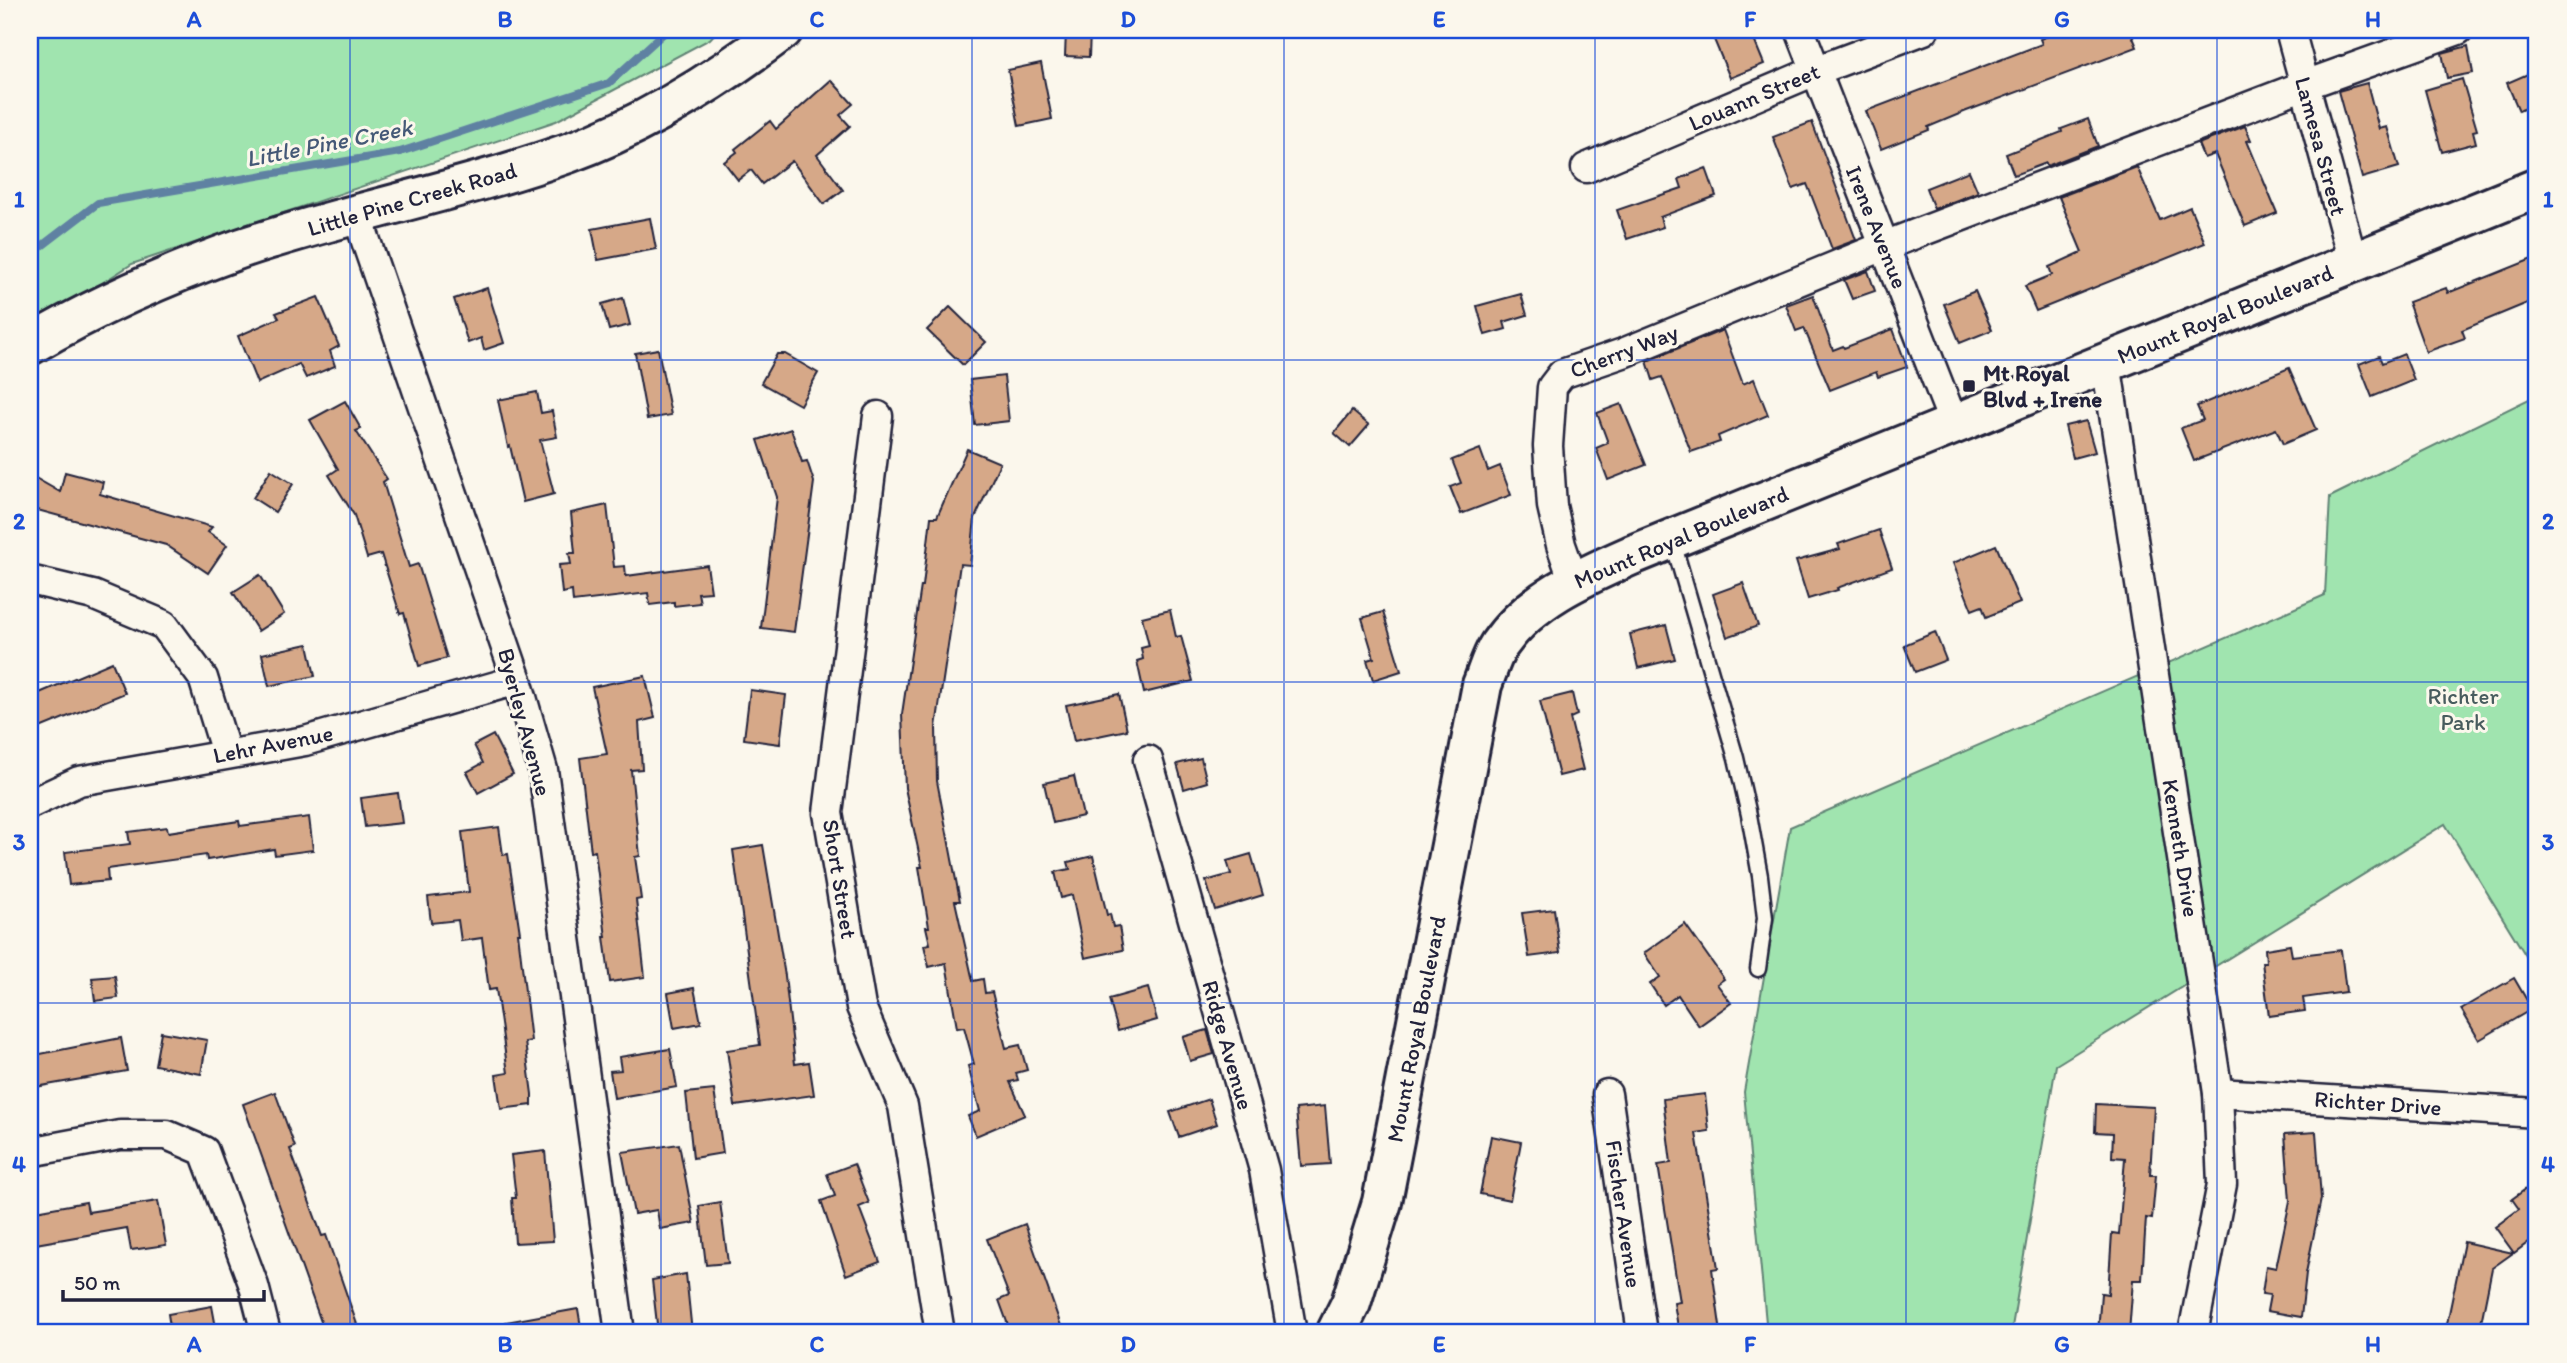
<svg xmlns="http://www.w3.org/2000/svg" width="2567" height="1363" font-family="Itim,sans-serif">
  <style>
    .green { fill: #a0e4af; stroke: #618375; stroke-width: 2 }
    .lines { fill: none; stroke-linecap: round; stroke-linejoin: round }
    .stream { stroke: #5f81a2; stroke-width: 8 }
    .building { fill: #d6a888; stroke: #22223b; stroke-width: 2 }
    .lane-casing { stroke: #22223b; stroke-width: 19 }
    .street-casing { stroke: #22223b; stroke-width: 33 }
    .secondary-casing { stroke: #22223b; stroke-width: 44 }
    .lane { stroke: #fbf7ec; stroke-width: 14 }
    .street { stroke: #fbf7ec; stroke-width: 28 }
    .secondary { stroke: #fbf7ec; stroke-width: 38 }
    .grid { fill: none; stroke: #1d4ed8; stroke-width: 2; stroke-opacity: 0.55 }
    .poi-dot { fill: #22223b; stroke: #fbf7ec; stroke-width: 2.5 }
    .labels { text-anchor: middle; stroke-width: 6; stroke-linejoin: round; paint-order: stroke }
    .street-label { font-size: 23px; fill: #22223b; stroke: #fbf7ec }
    .poi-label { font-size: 23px; font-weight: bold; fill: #22223b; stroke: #fbf7ec; text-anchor: start }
    .park-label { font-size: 23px; fill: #485c5e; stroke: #fbf7ec }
    .water-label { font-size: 24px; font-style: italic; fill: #455977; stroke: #fbf7ec }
    .neatline { fill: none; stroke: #1d4ed8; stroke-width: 2.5 }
    .grid-label { font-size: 23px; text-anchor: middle; font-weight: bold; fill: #1d4ed8 }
  </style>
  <rect width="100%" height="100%" fill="#fbf7ec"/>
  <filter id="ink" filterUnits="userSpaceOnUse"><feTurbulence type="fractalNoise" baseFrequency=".0143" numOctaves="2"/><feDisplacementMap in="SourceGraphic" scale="14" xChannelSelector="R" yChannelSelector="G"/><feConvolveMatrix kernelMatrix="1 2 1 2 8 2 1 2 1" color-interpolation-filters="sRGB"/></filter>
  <g filter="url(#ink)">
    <g class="green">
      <path d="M30 30H718L710 39 556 121 132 264 30 329Z"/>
      <path d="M2537 395V974L2445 824 2056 1065 2011 1333H1767L1744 1092 1790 827 2325 595 2330 497Z"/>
    </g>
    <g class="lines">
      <path class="stream" d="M30 255 98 203 400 152 609 83 667 30"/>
    </g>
    <g class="building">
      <path d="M1710 30H1750L1764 64 1730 78Z"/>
      <path d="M2063 30H2130L2137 47 1964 112 1928 127 1929 130 1881 149 1866 111 2042 44 2040 39Z"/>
      <path d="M1066 31 1090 32 1089 57 1065 56Z"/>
      <path d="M2468 46 2473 73 2447 78 2442 53Z"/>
      <path d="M1041 63 1052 119 1019 126 1008 70Z"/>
      <path d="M2537 70V103L2519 111 2507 83Z"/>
      <path d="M2462 79 2477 130 2473 131 2476 143 2442 152 2425 90Z"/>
      <path d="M831 80 853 104 840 115 850 126 817 155 843 190 824 204 792 161 762 184 751 170 738 180 724 162 737 152 735 149 770 121 776 129Z"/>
      <path d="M2367 83 2379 129 2387 127 2399 167 2362 178 2338 91Z"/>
      <path d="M2088 119 2098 146 2047 166 2046 163 2014 175 2006 154 2062 132 2061 129Z"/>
      <path d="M1812 122 1856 240 1832 249 1807 184 1793 189 1773 137Z"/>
      <path d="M2245 126 2251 140 2247 141 2277 213 2245 226 2215 154 2204 158 2198 144Z"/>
      <path d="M2137 167 2160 220 2190 207 2205 243 2036 311 2025 286 2052 275 2049 267 2082 252 2059 197Z"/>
      <path d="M1706 168 1716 196 1660 217 1663 227 1627 239 1617 210 1682 188 1679 179Z"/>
      <path d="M1969 171 1978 192 1934 209 1926 188Z"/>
      <path d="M650 218 656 249 598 260 592 229Z"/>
      <path d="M2537 257V299L2462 330 2465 338 2426 352 2408 302 2446 288 2448 293Z"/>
      <path d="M1868 271 1875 291 1852 299 1844 280Z"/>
      <path d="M487 288 504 343 484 350 481 338 468 343 454 299Z"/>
      <path d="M1975 291 1992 330 1960 343 1944 304Z"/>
      <path d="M1521 294 1527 315 1504 322 1506 329 1485 335 1477 306Z"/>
      <path d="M1813 295 1833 350 1843 346 1844 348 1893 329 1907 367 1878 377 1876 372 1830 390 1804 328 1796 331 1786 305Z"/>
      <path d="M318 297 339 346 330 351 335 366 306 378 299 364 257 383 238 336 279 318 276 313Z"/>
      <path d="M623 298 630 325 609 330 602 304Z"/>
      <path d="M950 307 986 342 963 365 927 330Z"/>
      <path d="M1723 330 1743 384 1754 379 1768 415 1718 436 1720 442 1691 452 1662 377 1653 380 1647 361Z"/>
      <path d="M658 349 671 415 647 419 635 353Z"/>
      <path d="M777 354H785L818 373 800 405 761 383Z"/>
      <path d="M2404 354 2414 380 2372 397 2359 364 2379 356 2382 363Z"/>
      <path d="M2289 368 2316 430 2283 444 2276 429 2194 461 2181 428 2203 420 2197 406Z"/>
      <path d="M1004 376 1009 421 975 425 970 380Z"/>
      <path d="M537 392 541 413 552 411 557 437 540 440 554 494 523 502 510 446 508 447 498 400Z"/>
      <path d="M345 401 361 429 356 431 387 479 383 482 409 567 418 564 447 658 419 666 404 613 400 614 381 554 367 558 354 515 329 475 338 469 310 420Z"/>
      <path d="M1621 404 1646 465 1608 480 1596 448 1608 443 1597 413Z"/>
      <path d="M1352 411 1369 425 1350 447 1334 433Z"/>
      <path d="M2086 421 2095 452 2073 458 2065 426Z"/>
      <path d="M791 429 802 462 807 461 814 482 794 632 761 628 777 497 758 440Z"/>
      <path d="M967 449 1000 463 975 518 970 565 960 564 936 727 937 781 960 901H955L973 981 983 979 985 993 992 992 1006 1048 1020 1045 1027 1070 1016 1073 1018 1080 1010 1082 1025 1115 976 1136 968 1116 980 1111 968 1066 974 1064 964 1027 957 1028 946 963 929 967 924 945 930 944 926 927H929L919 867H922L905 788 902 714 921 586H923L931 517H937Z"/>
      <path d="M1480 449 1488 471 1500 466 1511 495 1461 514 1450 487 1461 483 1452 460Z"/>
      <path d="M271 470 293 484 275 512 253 498Z"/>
      <path d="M65 472 103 482 100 494 212 527 208 532 227 545 208 573 166 545 30 508V475L60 492Z"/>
      <path d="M607 505 614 567 625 566 626 576 707 565 711 592 698 593 700 603 674 606V602L650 605 648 593 573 602 572 591 562 593 559 565 571 564 569 553H575L571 513Z"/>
      <path d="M1879 530 1892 568 1837 588 1838 590 1808 599 1796 561 1840 549 1838 544Z"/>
      <path d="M1996 545 2020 603 1986 617 1982 606 1972 610 1953 563Z"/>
      <path d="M260 575 284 614 258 631 233 592Z"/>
      <path d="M1743 583 1758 626 1727 637 1713 594Z"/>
      <path d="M1170 610 1176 637 1181 636 1193 681 1144 693 1137 661 1143 659 1141 648 1149 646 1142 617Z"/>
      <path d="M1383 612 1401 671 1373 680 1367 660 1374 658 1362 618Z"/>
      <path d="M1666 625 1675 659 1638 668 1630 634Z"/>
      <path d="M1935 632 1946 660 1915 672 1904 645Z"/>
      <path d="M308 644 315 676 269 686 262 654Z"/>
      <path d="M112 662 125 693 30 732V697Z"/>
      <path d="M645 676 655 718 639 722 642 769 631 770 640 856 635 857 641 899 636 900 645 977 610 982 604 937H606L595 851 591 852 580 758 607 754 592 687Z"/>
      <path d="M750 690 786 695 780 744 744 739Z"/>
      <path d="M1572 693 1577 715 1570 718 1583 770 1559 776 1540 701Z"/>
      <path d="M1119 694 1127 730 1074 741 1066 705Z"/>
      <path d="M493 735 513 774 478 793 467 772 483 763 474 745Z"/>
      <path d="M1201 758 1207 782 1184 789 1177 764Z"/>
      <path d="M1074 776 1083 816 1053 823 1044 783Z"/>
      <path d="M398 793 402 823 365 827 361 798Z"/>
      <path d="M309 817 313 850 275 855 274 849 207 860 206 855 107 869 108 881 69 885 65 852 130 844 128 832 167 827 168 832 239 821 240 826Z"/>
      <path d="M499 827 503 855 508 854 520 933H518L531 1041 525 1042 532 1094V1105L501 1109 496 1075 508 1073 496 989 489 990 482 938 461 941 458 920 431 923 428 897 469 892 462 832Z"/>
      <path d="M763 845 785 976 795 1064 809 1062 814 1095 735 1106 727 1050 760 1045 733 850Z"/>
      <path d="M1251 854 1263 895 1215 910 1206 881 1231 874 1227 861Z"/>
      <path d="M1093 856 1107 915 1110 914 1113 927 1119 926 1123 950 1085 958 1072 895 1061 898 1055 872 1070 869 1068 862Z"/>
      <path d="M1554 909 1560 953 1529 957 1522 913Z"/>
      <path d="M1685 924 1724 979 1717 984 1731 1003 1699 1026 1678 995 1664 1005 1650 984 1660 977 1644 953Z"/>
      <path d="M2290 945 2292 956 2341 950 2346 992 2303 998 2305 1011 2269 1016 2262 962H2266L2265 949Z"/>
      <path d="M115 976 118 998 95 1001 92 978Z"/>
      <path d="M2514 978 2532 1009 2479 1040 2461 1009Z"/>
      <path d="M694 988 701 1023 674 1028 668 993Z"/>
      <path d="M1148 988 1157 1020 1118 1031 1109 999Z"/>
      <path d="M1207 1030 1214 1054 1190 1061 1183 1037Z"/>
      <path d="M161 1032 207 1040 201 1074 155 1065Z"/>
      <path d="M121 1038 127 1071 30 1088V1056Z"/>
      <path d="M670 1049 677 1087 614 1098 610 1071 621 1070 619 1057Z"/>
      <path d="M714 1090 723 1153 693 1158 686 1093Z"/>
      <path d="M275 1092 295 1147 290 1149 322 1236 326 1235 360 1333H325L243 1104Z"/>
      <path d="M1705 1094 1709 1131 1696 1133 1718 1268 1712 1269 1721 1333H1679L1674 1303 1680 1302 1658 1165 1671 1163 1663 1099Z"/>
      <path d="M1209 1099 1217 1124 1179 1137 1170 1112Z"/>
      <path d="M2096 1104 2154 1107 2150 1175H2156L2152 1219 2146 1218 2142 1280H2133L2129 1333H2098L2101 1293 2108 1294 2112 1233 2119 1234 2125 1158 2112 1157 2113 1133 2095 1132Z"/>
      <path d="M1325 1106 1330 1164 1301 1166 1296 1109Z"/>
      <path d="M2316 1132 2321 1199 2306 1273 2301 1317 2267 1311 2270 1295 2262 1294 2266 1266 2276 1268 2290 1201 2285 1134Z"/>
      <path d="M1491 1136 1521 1142 1510 1200 1480 1194Z"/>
      <path d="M679 1144 694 1223 660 1229 657 1210 634 1214 622 1152Z"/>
      <path d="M545 1151 553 1241 515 1243 512 1198H516L511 1155Z"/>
      <path d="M854 1164 869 1203 859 1207 880 1262 846 1275 821 1201 835 1196 827 1174Z"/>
      <path d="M2537 1181V1236L2514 1253 2495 1227 2519 1209 2512 1199Z"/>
      <path d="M158 1201 166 1245 131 1250 127 1228 30 1245V1212L86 1202 88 1212Z"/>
      <path d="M720 1202 728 1263 706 1265 699 1206Z"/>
      <path d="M1025 1224 1061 1326 1041 1333H1011L999 1300 1009 1296 987 1239Z"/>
      <path d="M2464 1242 2513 1253 2492 1268 2479 1333H2445Z"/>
      <path d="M686 1274 692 1333H658L652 1280Z"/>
      <path d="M212 1306 217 1333H171L168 1314Z"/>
      <path d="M578 1309 582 1333H507L506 1322Z"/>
    </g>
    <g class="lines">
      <defs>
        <path id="lane" d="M1672 539 1736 758 1749 815 1760 876 1765 918 1758 969"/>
        <g id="street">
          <path d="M1800 30 1954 424"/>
          <path d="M2290 30 2353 262"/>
          <path d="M1586 168 1815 71 1924 30"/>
          <path d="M357 215 517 680 543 770 620 1333"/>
          <path d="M2106 362 2218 1093 2222 1184 2193 1333"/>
          <path d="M878 416 828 813 861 1007 903 1106 940 1333"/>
          <path d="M30 580 93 595 164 625 203 678 226 753"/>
          <path d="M1574 582 1561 545 1552 506 1548 446 1552 387 1562 374 1623 353 1884 246 2305 85 2458 30"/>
          <path d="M1148 760 1264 1170 1292 1333"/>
          <path d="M30 804 79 781 305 741 517 680"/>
          <path d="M2218 1093 2537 1113"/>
          <path d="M1607 1094 1642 1333"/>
          <path d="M30 1152 120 1135H167L204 1151 254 1286 266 1333"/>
        </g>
        <g id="secondary">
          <path d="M30 345C96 306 169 274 242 248 349 212 461 191 568 153 646 125 717 80 783 30"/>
          <path d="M1336 1333 1351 1303 1382 1202 1482 685C1487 673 1491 657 1499 645 1531 599 1582 577 1632 555L2537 188"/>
        </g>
      </defs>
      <use href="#lane" class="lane-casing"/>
      <use href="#street" class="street-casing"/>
      <use href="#secondary" class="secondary-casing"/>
      <use href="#lane" class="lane"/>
      <use href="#street" class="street"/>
      <use href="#secondary" class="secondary"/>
    </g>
  </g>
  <path class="grid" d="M350 30V1333M661 30V1333M972 30V1333M1284 30V1333M1595 30V1333M1906 30V1333M2217 30V1333M30 360H2537M30 682H2537M30 1003H2537"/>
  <rect class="poi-dot" x="1962" y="379" width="14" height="14" rx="3.5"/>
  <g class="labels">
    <g class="street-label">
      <text transform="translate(1754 97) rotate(-23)" y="8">Louann Street</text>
      <text transform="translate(2321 146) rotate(75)" y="8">Lamesa Street</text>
      <text transform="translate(412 199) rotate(-16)" y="8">Little Pine Creek Road</text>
      <text transform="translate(1877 227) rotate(68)" y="8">Irene Avenue</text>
      <text transform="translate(2225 314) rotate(-22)" y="8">Mount Royal Boulevard</text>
      <text transform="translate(1624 351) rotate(-21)" y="8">Cherry Way</text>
      <text transform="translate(1681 537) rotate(-23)" y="8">Mount Royal Boulevard</text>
      <text transform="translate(525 722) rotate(75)" y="8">Byerley Avenue</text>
      <text transform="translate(273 744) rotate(-11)" y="8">Lehr Avenue</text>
      <text transform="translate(2181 848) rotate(81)" y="8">Kenneth Drive</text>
      <text transform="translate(840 879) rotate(81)" y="8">Short Street</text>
      <text transform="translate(1416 1029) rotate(-79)" y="8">Mount Royal Boulevard</text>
      <text transform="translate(1228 1045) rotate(74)" y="8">Ridge Avenue</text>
      <text transform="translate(2378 1103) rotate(4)" y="8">Richter Drive</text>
      <text transform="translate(1624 1214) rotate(82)" y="8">Fischer Avenue</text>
    </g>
    <g class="poi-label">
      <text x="1983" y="381">Mt Royal<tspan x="1983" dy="26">Blvd + Irene</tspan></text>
    </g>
    <g class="park-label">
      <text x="2463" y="704">Richter<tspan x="2463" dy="26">Park</tspan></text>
    </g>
    <g class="water-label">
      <text transform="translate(329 143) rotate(-11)" y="8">Little Pine Creek</text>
    </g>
  </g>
  <rect width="2567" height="1363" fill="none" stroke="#fbf7ec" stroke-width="77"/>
  <path d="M63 1290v10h201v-10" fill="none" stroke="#22223b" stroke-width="3.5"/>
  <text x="74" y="1290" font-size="21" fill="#22223b" stroke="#fbf7ec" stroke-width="5" paint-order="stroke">50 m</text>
  <rect x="38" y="38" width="2490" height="1286" class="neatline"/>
  <g class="grid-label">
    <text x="194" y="27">A</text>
    <text x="505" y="27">B</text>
    <text x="817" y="27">C</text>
    <text x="1128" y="27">D</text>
    <text x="1439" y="27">E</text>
    <text x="1750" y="27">F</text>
    <text x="2062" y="27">G</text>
    <text x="2373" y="27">H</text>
    <text x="19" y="207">1</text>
    <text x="2548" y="207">1</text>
    <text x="19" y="529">2</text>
    <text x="2548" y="529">2</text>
    <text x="19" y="850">3</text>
    <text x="2548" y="850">3</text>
    <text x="19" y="1172">4</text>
    <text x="2548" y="1172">4</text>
    <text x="194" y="1352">A</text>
    <text x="505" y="1352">B</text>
    <text x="817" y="1352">C</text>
    <text x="1128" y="1352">D</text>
    <text x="1439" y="1352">E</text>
    <text x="1750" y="1352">F</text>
    <text x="2062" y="1352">G</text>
    <text x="2373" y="1352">H</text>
  </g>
</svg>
